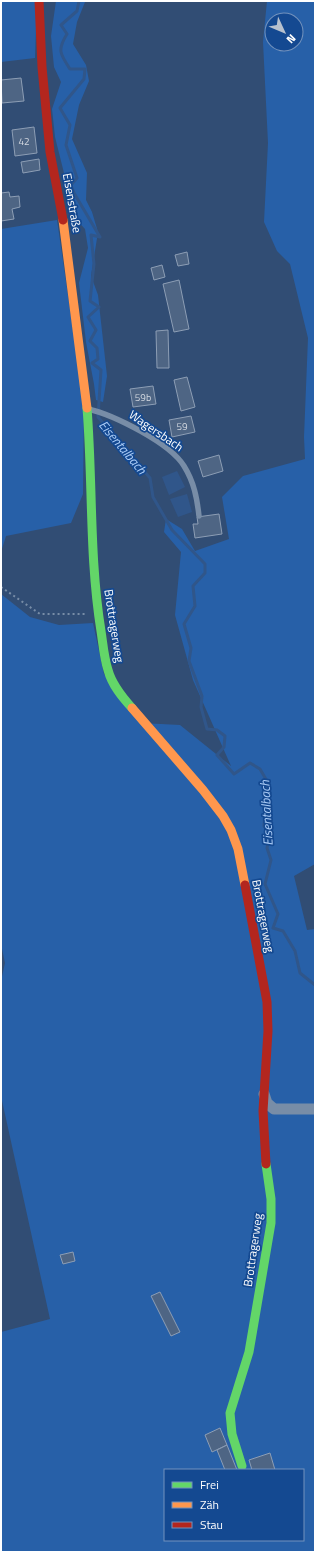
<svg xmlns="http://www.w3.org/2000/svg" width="316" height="1553" font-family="'Titillium Web',sans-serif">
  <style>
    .green { fill: #2760a8; fill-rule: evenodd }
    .water { fill: #30568a }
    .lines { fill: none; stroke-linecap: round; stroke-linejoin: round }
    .stream { stroke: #30568a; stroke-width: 3 }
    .building { fill: #4e6584; stroke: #8d9eb5 }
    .path { stroke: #788da7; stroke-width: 2; stroke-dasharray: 2 3; stroke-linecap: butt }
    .lane { stroke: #788da7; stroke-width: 5.5 }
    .street { stroke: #788da7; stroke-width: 11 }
    .fast { stroke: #63d668; stroke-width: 9 }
    .slow { stroke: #ff974d; stroke-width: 9 }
    .jam { stroke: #b3261e; stroke-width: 9 }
    .labels { text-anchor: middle; stroke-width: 3.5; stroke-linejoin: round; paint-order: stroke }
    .number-label { font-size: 10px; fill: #d3d8e0 }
    .street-label { font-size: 12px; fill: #fff; stroke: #144991 }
    .water-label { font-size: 13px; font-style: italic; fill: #adcef8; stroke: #144991 }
  </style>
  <rect width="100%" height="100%" fill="#314d74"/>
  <g class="green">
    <path d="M1 1H37L35 58 1 62Z"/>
    <path d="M56 1 85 2 77 22 73 44 86 65 89 81 79 105 72 139 87 173 86 200 92 212 98 232 91 276 98 295 107 376 103 402 96 400 94 384 86 342 79 283 88 248 85 229 73 216 68 189 55 137 52 109 61 82 54 67 51 36Z"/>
    <path d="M267 1H315V864L294 876 307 930 315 929V1552H1V1332L50 1319 1 1096V981L5 963 1 944V594L30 617 59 625 93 623 104 674 141 723 180 725 231 766 193 680 175 615 181 552 164 532 166 519 182 529 195 551 229 539 222 497 243 476 305 459 304 437 308 338 290 264 277 251 264 222 268 143 263 42ZM272 20H296V44H272ZM165 1470H303V1540H165Z"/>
    <path d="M57 220 84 404 83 494 71 523 6 536 1 552V229Z"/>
  </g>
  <g class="water">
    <path d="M177 471 185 487 169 495 162 477Z"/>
    <path d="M187 494 192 512 178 517 170 499Z"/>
  </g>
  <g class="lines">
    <path class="stream" d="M79 1 77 11 61 25 67 34C57 50 60 54 70 69H85L84 79 60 108 70 125 66 145 77 178 71 185 74 193 100 237 91 235 94 264 90 301 99 307 88 317 96 330 90 341 97 348 98 359 92 363 101 370 98 417 150 478 153 497 172 530 205 564V573L193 586 195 606 184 624 191 648 189 661 202 696 201 707 207 729 217 730 225 736 224 747 217 755 234 774 250 763 260 769 267 781 264 826 270 835 267 848 271 860 265 884 278 914 273 928 283 931 295 951 300 973 315 985"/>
  </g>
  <g class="building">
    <path d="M21 78 24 101 2 103 1 80Z"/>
    <path d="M34 127 37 153 15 156 12 130Z"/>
    <path d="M39 159 40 170 23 173 21 162Z"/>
    <path d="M9 192 10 197 19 196 20 207 12 209 14 219 1 221V193Z"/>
    <path d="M187 252 189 264 178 266 175 255Z"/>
    <path d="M162 265 165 277 154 280 151 268Z"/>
    <path d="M179 280 189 329 174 332 163 284Z"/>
    <path d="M168 330 169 368H157L156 331Z"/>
    <path d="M187 377 195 407 181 411 174 380Z"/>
    <path d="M153 386 156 404 133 407 130 389Z"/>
    <path d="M191 416 195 432 172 437 169 420Z"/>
    <path d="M219 455 223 471 203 477 198 461Z"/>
    <path d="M219 514 222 534 195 538 193 524H198L197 517Z"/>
    <path d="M73 1252 75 1261 63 1264 60 1255Z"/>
    <path d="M160 1292 180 1332 171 1336 151 1296Z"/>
    <path d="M220 1428 227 1445 212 1452 205 1435Z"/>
    <path d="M227 1445 237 1470H225L217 1450Z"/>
    <path d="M270 1453 275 1470H252L249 1460Z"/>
  </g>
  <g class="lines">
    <path class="path" d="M1 587 40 614H85"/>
    <path class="lane" d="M88 409C114 415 170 443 184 466 194 482 197 498 199 516"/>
    <path class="street" d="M264 1094 267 1103 274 1109H315"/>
    <g class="fast">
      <path d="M87 408C93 483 89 557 101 631 103 644 104 658 108 670 112 685 122 697 132 708"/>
      <path d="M242 1466 232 1434 230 1413 249 1352 271 1223V1199L266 1164"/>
    </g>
    <g class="slow">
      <path d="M63 220 87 408"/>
      <path d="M132 708 203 790 223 816 231 830 238 849 245 885"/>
    </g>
    <g class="jam">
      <path d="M39 1 42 67 50 152 63 220"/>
      <path d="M245 885 267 1002 268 1031 263 1111 266 1164"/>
    </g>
  </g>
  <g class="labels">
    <g class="number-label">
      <text x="24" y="145">42</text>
      <text x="143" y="401">59b</text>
      <text x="182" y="430">59</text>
    </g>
    <g class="street-label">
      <text transform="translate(72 203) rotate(80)" y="4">Eisenstraße</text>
      <text transform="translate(156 431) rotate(34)" y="4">Wagersbach</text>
      <text transform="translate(114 626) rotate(81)" y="4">Brottragerweg</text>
      <text transform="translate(263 916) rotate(79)" y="4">Brottragerweg</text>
      <text transform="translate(253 1250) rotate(-82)" y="4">Brottragerweg</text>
    </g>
    <g class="water-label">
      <text transform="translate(123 447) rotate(50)" y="5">Eisentalbach</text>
      <text transform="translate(266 813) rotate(-93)" y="5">Eisentalbach</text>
    </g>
  </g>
  <rect width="316" height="1553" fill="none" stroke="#ffffff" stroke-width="4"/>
  <rect x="164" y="1469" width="140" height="72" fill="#144991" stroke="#7292bd"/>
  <rect x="172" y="1482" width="20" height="6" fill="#63d668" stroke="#7292bd"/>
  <text x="200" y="1489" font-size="12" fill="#ffffff">Frei</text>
  <rect x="172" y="1502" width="20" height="6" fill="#ff974d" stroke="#7292bd"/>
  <text x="200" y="1509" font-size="12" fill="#ffffff">Zäh</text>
  <rect x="172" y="1522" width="20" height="6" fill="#b3261e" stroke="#7292bd"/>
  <text x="200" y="1529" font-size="12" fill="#ffffff">Stau</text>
  <g transform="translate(284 32) rotate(134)"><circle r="19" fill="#144991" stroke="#7292bd"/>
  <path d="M0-3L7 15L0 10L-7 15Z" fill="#b7c1ce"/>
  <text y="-6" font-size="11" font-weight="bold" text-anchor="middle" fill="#ffffff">N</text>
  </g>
</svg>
